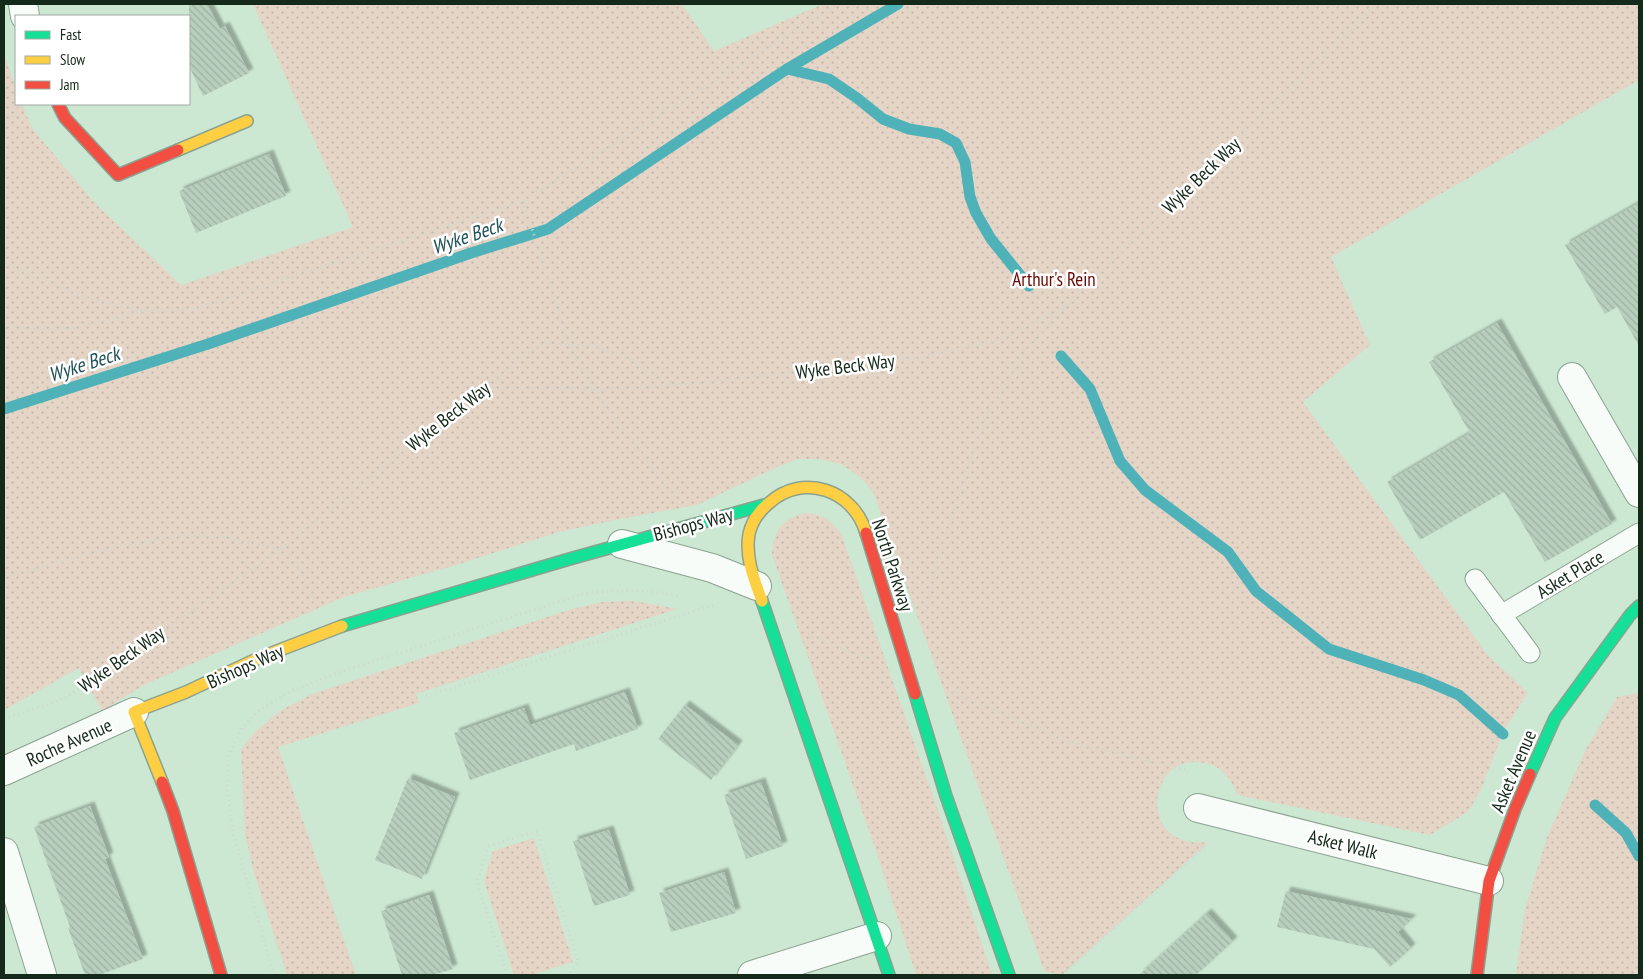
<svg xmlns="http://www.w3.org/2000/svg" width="1643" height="979" font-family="'PT Sans Narrow',sans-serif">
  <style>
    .grass { fill: url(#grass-dots) }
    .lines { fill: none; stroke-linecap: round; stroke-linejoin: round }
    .stream { stroke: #4fb2b9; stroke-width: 11 }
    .building { fill: url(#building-back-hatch); filter: url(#shadow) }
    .lane-casing { stroke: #8ba291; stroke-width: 21 }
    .street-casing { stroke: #8ba291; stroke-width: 30 }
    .fast-casing { stroke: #8ba291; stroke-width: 14 }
    .slow-casing { stroke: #8ba291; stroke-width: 14 }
    .jam-casing { stroke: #8ba291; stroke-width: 14 }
    .path { stroke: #cfd8d1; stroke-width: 3; stroke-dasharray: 1 4; stroke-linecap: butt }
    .lane { stroke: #f7fcf8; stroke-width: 19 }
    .street { stroke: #f7fcf8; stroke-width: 28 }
    .fast { stroke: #16e098; stroke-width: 11 }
    .slow { stroke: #ffcf43; stroke-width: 11 }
    .jam { stroke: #f24e42; stroke-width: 11 }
    .labels { text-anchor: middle; stroke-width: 5; stroke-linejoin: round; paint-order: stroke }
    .street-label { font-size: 19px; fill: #142919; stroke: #fff }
    .park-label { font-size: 19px; fill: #6e0600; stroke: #fff }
    .water-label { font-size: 20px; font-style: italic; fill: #22535b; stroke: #fff }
  </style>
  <defs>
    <pattern id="grass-dots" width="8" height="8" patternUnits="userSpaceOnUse" patternTransform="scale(1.25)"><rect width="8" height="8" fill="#e5d5c6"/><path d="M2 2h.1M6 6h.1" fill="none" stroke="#c4b7aa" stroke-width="1.8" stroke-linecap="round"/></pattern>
    <pattern id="building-back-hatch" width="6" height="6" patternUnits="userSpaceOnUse" patternTransform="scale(1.25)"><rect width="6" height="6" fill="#b8cfbd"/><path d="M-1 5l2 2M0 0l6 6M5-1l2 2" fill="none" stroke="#9db2a2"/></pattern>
    <filter id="shadow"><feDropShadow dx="4.5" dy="-4.5" stdDeviation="1" flood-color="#0004"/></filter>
  </defs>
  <rect width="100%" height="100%" fill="#cce8d2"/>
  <g class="grass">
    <path d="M253 4H682L714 51 823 4H1639V80L1331 257 1370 345 1303 402 1487 654 1528 693 1503 732 1481 790 1468 812 1430 835 1237 795C1231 778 1222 766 1204 763 1147 751 1135 851 1209 842L1062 975 1044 971 873 492 859 476 841 464 819 459H798L777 467 697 505 625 518 559 532 456 565 344 597 144 685 102 711 79 668 4 710V55L16 88V104H22L32 128 93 201 181 285 353 227Z"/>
    <path d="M805 513C823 514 833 521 842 536L943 825 992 975H916L875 848 772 555C773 531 782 519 805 513Z"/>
    <path d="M634 601 677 609 416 694 419 703 278 747 356 975H287L254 873 245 834 241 750 254 733 280 711 312 694 572 609 602 602Z"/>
    <path d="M1639 693V975H1516L1525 909 1547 837 1586 749 1617 697Z"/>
    <path d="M534 838 573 962 531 975H514L484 881 493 851Z"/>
  </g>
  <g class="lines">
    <g class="stream">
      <path d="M787 69 829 79 857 98 883 119 909 129 940 134 956 143 965 162 970 197 976 213 991 239 1029 286"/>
      <path d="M1061 356 1090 389 1120 461 1145 490 1228 552 1256 591 1329 649 1424 680 1459 695 1503 734"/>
      <path d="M4 409 208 344 471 253 548 229 787 69 898 4"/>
      <path d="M1595 805 1626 833 1639 856"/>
    </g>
  </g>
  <g class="building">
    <path d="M189 4H207L220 29 225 26 249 73 203 96 189 66Z"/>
    <path d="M269 154 286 196 196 233 179 191Z"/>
    <path d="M1639 203V346L1617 307 1605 314 1565 245Z"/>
    <path d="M1497 323 1612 524 1545 562 1504 492 1420 540 1387 482 1470 433 1429 362Z"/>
    <path d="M625 692 638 729 576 751 574 744 470 780 454 733 524 708 530 725Z"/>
    <path d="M685 705 738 745 711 780 658 739Z"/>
    <path d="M408 778 455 797 422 879 375 860Z"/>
    <path d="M761 782 783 846 746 859 724 795Z"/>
    <path d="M90 806 109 857 105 859 143 959 99 975H85L68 928 70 927 34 827Z"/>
    <path d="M609 830 630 895 594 906 573 841Z"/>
    <path d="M724 872 736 913 671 932 659 893Z"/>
    <path d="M1286 891 1412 919 1398 932 1411 948 1390 967 1374 949 1277 927Z"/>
    <path d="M429 895 453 969 433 975H402L381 911Z"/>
    <path d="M1207 913 1233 941 1196 975H1139Z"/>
  </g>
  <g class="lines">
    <defs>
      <g id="lane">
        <path d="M1475 579 1530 653"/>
        <path d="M1501 615 1639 533"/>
      </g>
      <g id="street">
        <path d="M23 4 25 16"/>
        <path d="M1572 377 1639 493"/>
        <path d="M622 544 712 568 757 586"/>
        <path d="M4 771 134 712"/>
        <path d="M1198 808 1489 881"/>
        <path d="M4 852 42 975"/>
        <path d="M752 975 877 936"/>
      </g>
      <g id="fast">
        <path d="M762 601 889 975"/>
        <path d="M342 626 573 558 764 505"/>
        <path d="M915 694 946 796 1009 975"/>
        <path d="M1530 774 1555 718 1630 615 1639 606"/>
      </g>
      <g id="slow">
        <path d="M178 150 247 121"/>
        <path d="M762 601C754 579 745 558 749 534 752 521 759 511 769 503 803 472 854 490 866 533"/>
        <path d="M162 782 134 712 186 692 259 658 342 626"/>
      </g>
      <g id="jam">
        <path d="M58 104 65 118 118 175 178 150"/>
        <path d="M866 533 915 694"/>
        <path d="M162 782 173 811 221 975"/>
        <path d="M1477 975 1489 881 1515 809 1530 774"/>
      </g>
    </defs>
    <use href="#lane" class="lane-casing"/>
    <use href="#street" class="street-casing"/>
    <use href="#fast" class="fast-casing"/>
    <use href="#slow" class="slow-casing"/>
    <use href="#jam" class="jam-casing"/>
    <g class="path">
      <path d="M4 129 20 104"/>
      <path d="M523 201 570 346H594L626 358 652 373 678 385"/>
      <path d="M4 263 87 298 142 311"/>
      <path d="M4 327 70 329 144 311 195 309 523 201 838 4"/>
      <path d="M485 388 549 387 594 390 679 385 922 357 1002 339 1068 304 1377 4"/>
      <path d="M4 578 102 550 183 535 230 538 280 550 483 388 543 342 570 346 594 390 675 496"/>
      <path d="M925 611 936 567 985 417 1030 345 1066 306"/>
      <path d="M808 635 870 659"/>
      <path d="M948 690 1065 741 1187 770 1189 777"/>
      <path d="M426 696 713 605"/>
      <path d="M4 719 64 699 280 550 301 570 315 601"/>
      <path d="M274 975 234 836 227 789 228 757 242 728 261 709 289 692 340 672 586 593C617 591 648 589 678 596"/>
      <path d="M507 975 477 881 489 846 537 831 578 961 569 975"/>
      <path d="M1062 975 1206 845"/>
    </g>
    <use href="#lane" class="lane"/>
    <use href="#street" class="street"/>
    <use href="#fast" class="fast"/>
    <use href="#slow" class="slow"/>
    <use href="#jam" class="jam"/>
  </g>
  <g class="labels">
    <g class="street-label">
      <text transform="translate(1201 175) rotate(-44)" y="7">Wyke Beck Way</text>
      <text transform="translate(845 366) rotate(-7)" y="7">Wyke Beck Way</text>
      <text transform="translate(448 416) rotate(-38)" y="7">Wyke Beck Way</text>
      <text transform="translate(693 524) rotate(-15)" y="7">Bishops Way</text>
      <text transform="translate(893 565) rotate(72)" y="7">North Parkway</text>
      <text transform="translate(1570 574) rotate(-31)" y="7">Asket Place</text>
      <text transform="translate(121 659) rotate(-35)" y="7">Wyke Beck Way</text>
      <text transform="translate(245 666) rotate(-24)" y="7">Bishops Way</text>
      <text transform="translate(69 742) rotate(-24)" y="7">Roche Avenue</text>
      <text transform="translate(1513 771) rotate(-67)" y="7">Asket Avenue</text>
      <text transform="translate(1343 844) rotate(14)" y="7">Asket Walk</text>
    </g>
    <g class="park-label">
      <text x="1054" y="286">Arthur's Rein</text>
    </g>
    <g class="water-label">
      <text transform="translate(467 236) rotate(-19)" y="7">Wyke Beck</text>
      <text transform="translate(84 364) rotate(-18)" y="7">Wyke Beck</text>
    </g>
  </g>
  <rect width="1643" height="979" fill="none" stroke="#142919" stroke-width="10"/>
  <rect x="15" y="15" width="175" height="90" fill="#ffffff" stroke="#a1a9a3"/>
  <rect x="25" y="31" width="25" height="8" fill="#16e098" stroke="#a1a9a3"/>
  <text x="60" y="40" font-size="15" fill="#142919">Fast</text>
  <rect x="25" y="56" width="25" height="8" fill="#ffcf43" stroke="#a1a9a3"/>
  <text x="60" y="65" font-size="15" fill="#142919">Slow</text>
  <rect x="25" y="81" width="25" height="8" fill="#f24e42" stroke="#a1a9a3"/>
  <text x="60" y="90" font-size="15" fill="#142919">Jam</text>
</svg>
